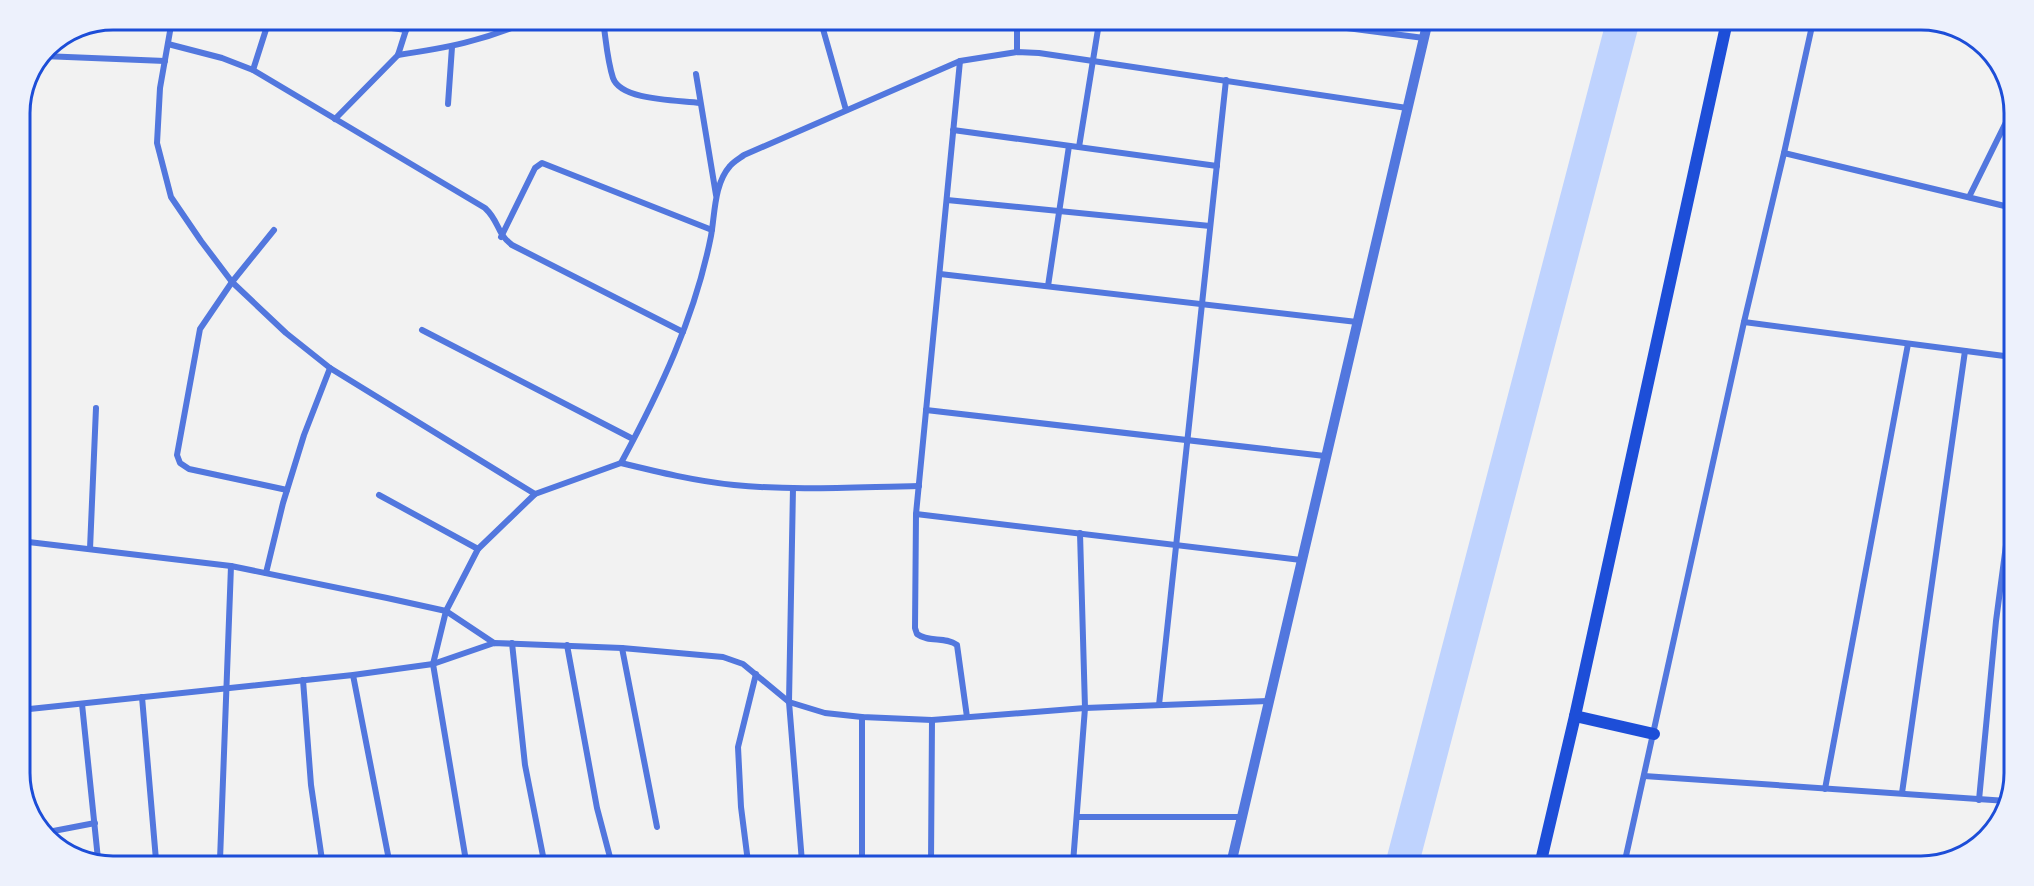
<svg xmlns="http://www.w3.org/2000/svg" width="2034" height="886" font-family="Quicksand,sans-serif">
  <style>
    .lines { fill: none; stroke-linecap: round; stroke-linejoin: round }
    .canal { stroke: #bfd3fe; stroke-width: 33 }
    .minor { stroke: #5277de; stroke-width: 6 }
    .tertiary { stroke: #5277de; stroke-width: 10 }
    .secondary { stroke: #1d4ed8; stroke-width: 12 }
    .rim { fill: none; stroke: #1d4ed8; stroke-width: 3 }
  </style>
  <rect width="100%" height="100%" fill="#f2f2f2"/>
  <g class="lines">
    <path class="canal" d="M1402 864 1622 25"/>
    <g class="minor">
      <path d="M172 20 160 88 157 143 171 197 201 241 232 282 286 333 330 368 535 494"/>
      <path d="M335 20 406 30"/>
      <path d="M603 21C606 39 607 60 613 78 621 101 679 100 700 103"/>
      <path d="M821 22 846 110"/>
      <path d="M1017 23V52"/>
      <path d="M1316 24 1424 38"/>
      <path d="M168 44 222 58 253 70 485 208C500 222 496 233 512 245L683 332"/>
      <path d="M398 55C445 48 484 41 528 21"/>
      <path d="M43 56 165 61"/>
      <path d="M960 61 916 514 915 628 917 634C929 643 945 636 957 645L967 717"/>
      <path d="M253 70 269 20"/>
      <path d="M696 74 716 195"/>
      <path d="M448 104 452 47"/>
      <path d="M335 119 398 55 406 30 407 21"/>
      <path d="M953 130 1217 166"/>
      <path d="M1079 147 1099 23"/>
      <path d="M1784 153 2013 208"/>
      <path d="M1969 197 2014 106"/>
      <path d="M947 200 1210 226"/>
      <path d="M274 230 232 282 200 329 177 455 180 463 189 469 287 490"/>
      <path d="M501 237 535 168 542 163 712 230"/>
      <path d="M940 274 1357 322"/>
      <path d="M1048 286 1069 146"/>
      <path d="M1744 322 2012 357"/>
      <path d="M422 330 633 439"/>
      <path d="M926 410 1325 456"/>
      <path d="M621 463C658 472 695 481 734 485 795 491 857 487 919 486"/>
      <path d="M793 488 789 702 802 862"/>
      <path d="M379 495 478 549"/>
      <path d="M916 514 1301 560"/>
      <path d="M20 541 231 566 387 598 446 611 494 643"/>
      <path d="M90 549 96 408"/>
      <path d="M266 573 283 503 304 435 330 368"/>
      <path d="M512 643 525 765 544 861"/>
      <path d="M567 645 597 808 611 861"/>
      <path d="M622 648 657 827"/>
      <path d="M353 675 389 860"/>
      <path d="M303 680 311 785 322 860"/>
      <path d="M142 697 156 860"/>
      <path d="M82 704 98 859"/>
      <path d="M1159 705 1226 80"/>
      <path d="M20 710 353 675 433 664 494 643 622 648 723 657 743 664 789 702 825 713 862 717 932 720 1085 708 1268 701"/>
      <path d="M1644 776 2007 801"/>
      <path d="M1825 789 1908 344"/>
      <path d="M1902 793 1965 351"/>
      <path d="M1979 800 1996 621 2010 515"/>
      <path d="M1077 817H1242"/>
      <path d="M43 833 95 823"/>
      <path d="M220 860 231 566"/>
      <path d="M466 861 433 664 446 611 478 549 535 494 621 463C660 391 695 317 711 236 715 214 714 184 730 166 733 162 740 158 744 155L960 61 1017 52 1039 53 1093 61 1407 108"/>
      <path d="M748 862 741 807 738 747 756 674"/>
      <path d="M862 862V717"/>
      <path d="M931 863 932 720"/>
      <path d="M1073 863 1085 708 1080 533"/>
      <path d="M1624 865 1744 322 1784 153 1812 26"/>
    </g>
    <path class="tertiary" d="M1231 864 1427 25"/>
    <g class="secondary">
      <path d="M1575 716 1654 734"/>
      <path d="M1540 865 1575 716 1726 26"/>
    </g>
  </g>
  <path d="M0 0H2034V886H0ZM113 30H1921A83 83 0 0 1 2004 113V773A83 83 0 0 1 1921 856H113A83 83 0 0 1 30 773V113A83 83 0 0 1 113 30Z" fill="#edf1fc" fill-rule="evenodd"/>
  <path class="rim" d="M113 30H1921A83 83 0 0 1 2004 113V773A83 83 0 0 1 1921 856H113A83 83 0 0 1 30 773V113A83 83 0 0 1 113 30Z"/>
</svg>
